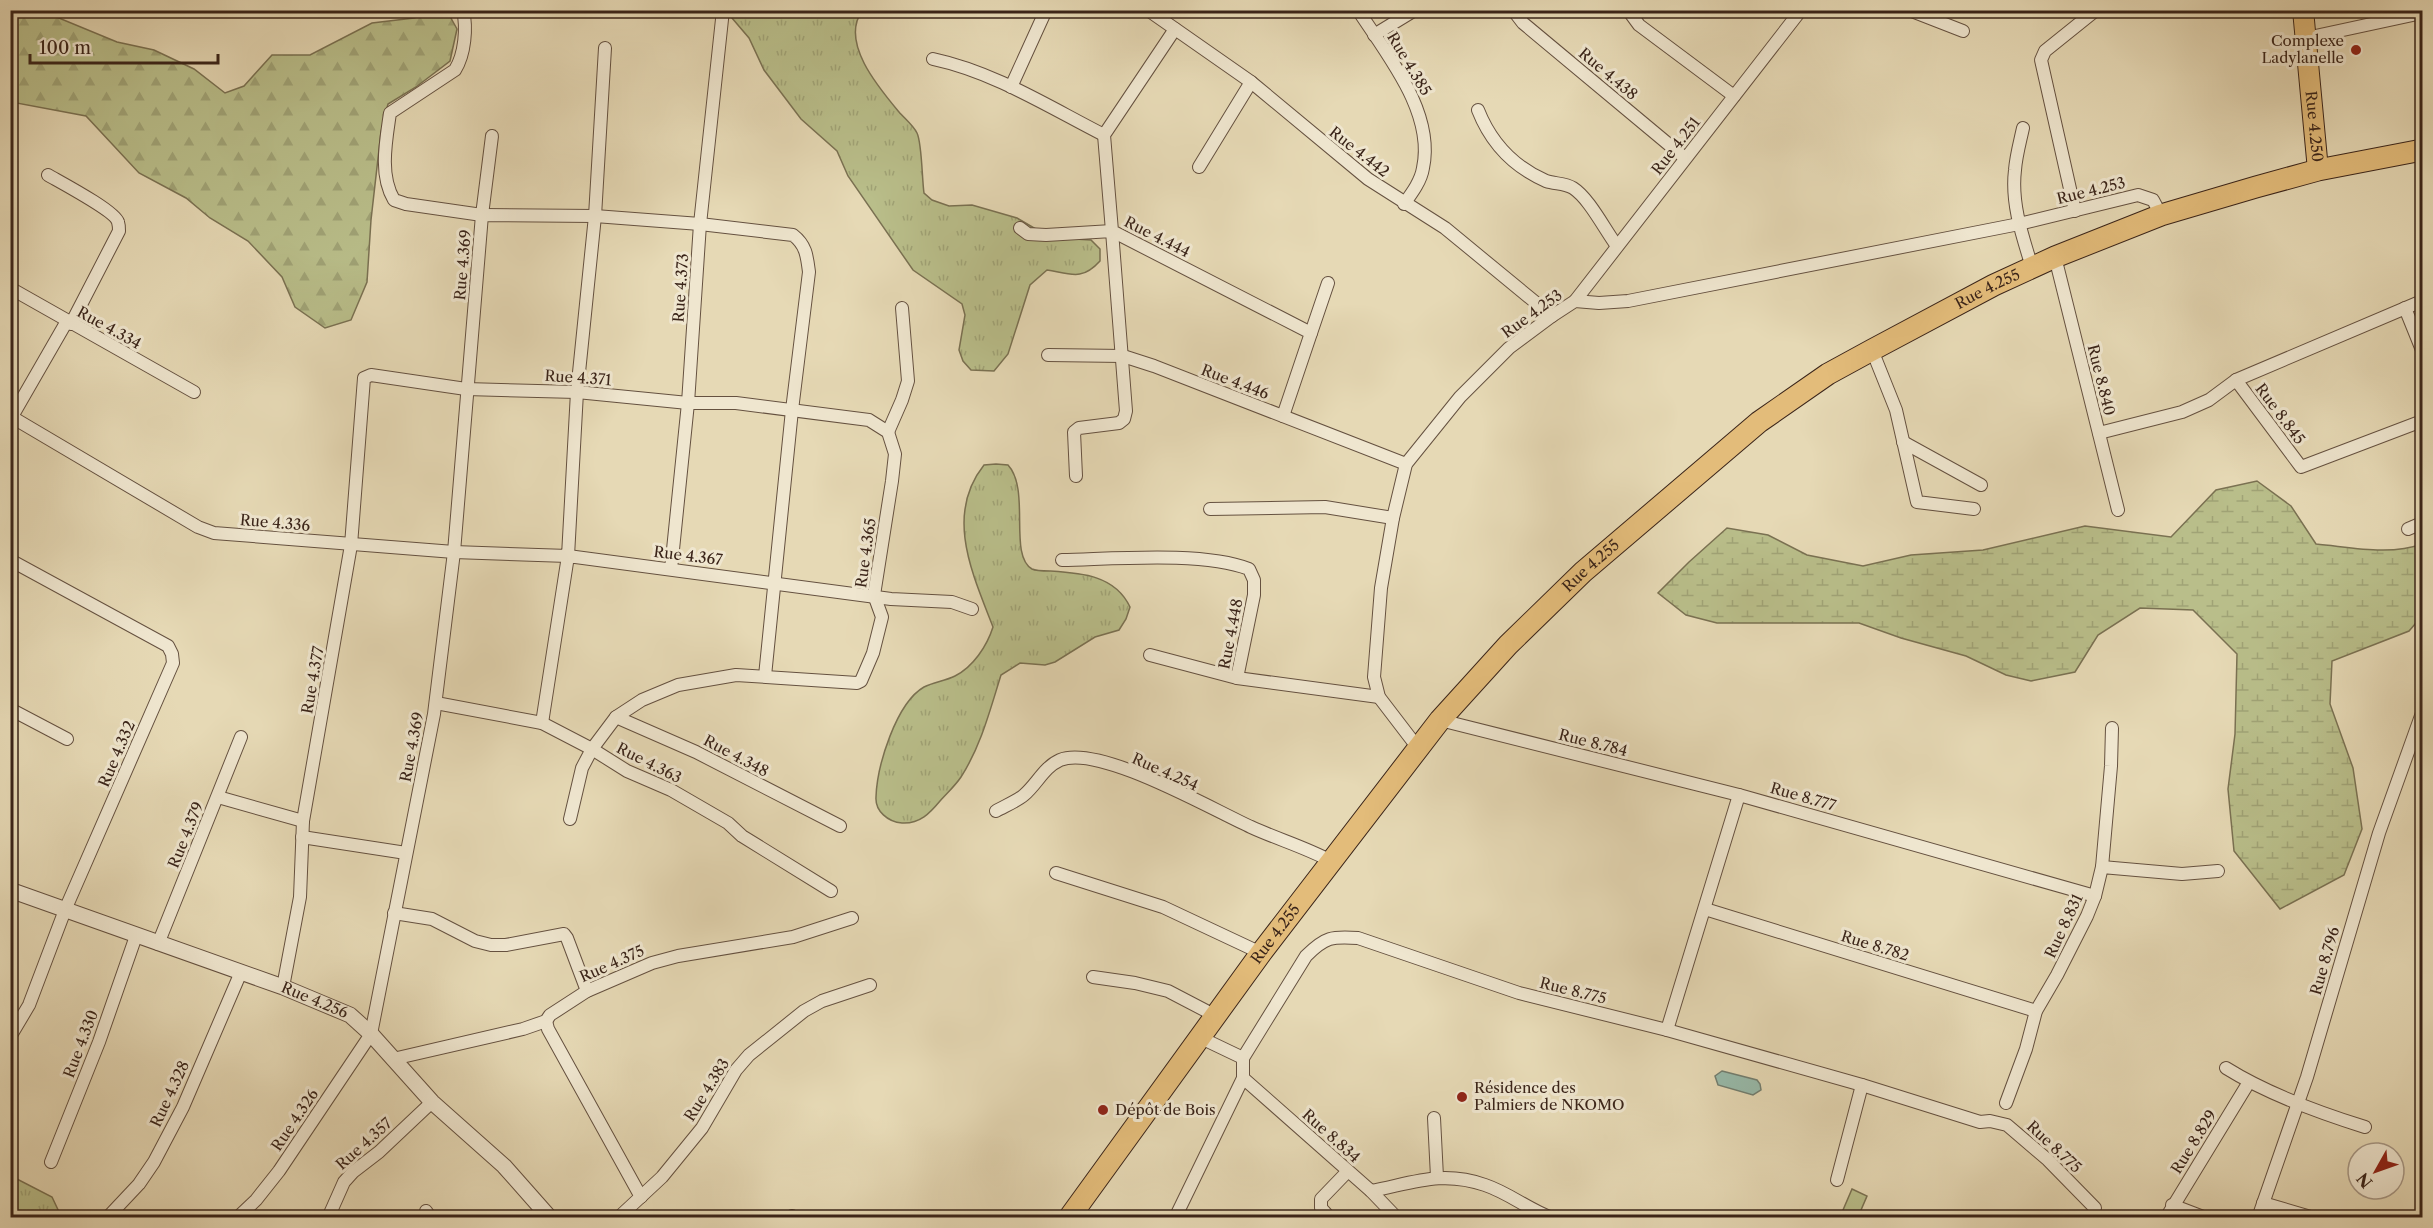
<svg xmlns="http://www.w3.org/2000/svg" width="2433" height="1228" font-family="'Libre Caslon Text',serif">
  <style>
    .grass { fill: url(#grass-tufts); stroke: #7a7152; stroke-width: 1.5 }
    .forest { fill: url(#forest-firs); stroke: #7a7152; stroke-width: 1.5 }
    .wetland { fill: url(#wetland-marsh); stroke: #7a7152; stroke-width: 1.5 }
    .pitch { fill: #b9be8a; stroke: #7a7152; stroke-width: 1.5 }
    .water { fill: #97baaa; stroke: #727e70; stroke-width: 1.5 }
    .lines { fill: none; stroke-linecap: round; stroke-linejoin: round }
    .minor-casing { stroke: #655140; stroke-width: 14 }
    .tertiary-casing { stroke: #655140; stroke-width: 17 }
    .primary-casing { stroke: #3a2419; stroke-width: 22 }
    .trunk-casing { stroke: #3a2419; stroke-width: 23 }
    .minor { stroke: #efe6cf; stroke-width: 12 }
    .tertiary { stroke: #efe6cf; stroke-width: 15 }
    .primary { stroke: #e3bc7a; stroke-width: 20 }
    .trunk { stroke: #e3bc7a; stroke-width: 21 }
    .poi-dot { fill: #8f2418; stroke: #efe6cf; stroke-width: 2 }
    .labels { text-anchor: middle; stroke-width: 6; stroke-linejoin: round; paint-order: stroke }
    .poi-label { font-size: 15px; fill: #3a2419; stroke: #efe6cf; text-anchor: start }
    .street-label { font-size: 15px; fill: #3a2419; stroke: #efe6cf }
  </style>
  <defs>
    <pattern id="grass-tufts" width="24" height="20" patternUnits="userSpaceOnUse" patternTransform="scale(1.5)"><rect width="24" height="20" fill="#b9be8a"/><path d="M3 7l-1-3M5 7V3M7 7l1-3M15 17l-1-3M17 17v-4M19 17l1-3" fill="none" stroke="#a0a376"/></pattern>
    <pattern id="forest-firs" width="22" height="20" patternUnits="userSpaceOnUse" patternTransform="scale(1.5)"><rect width="22" height="20" fill="#b9be8a"/><path d="M5 1l3.5 6h-7zM16 11l3.5 6h-7z" fill="#a0a376"/></pattern>
    <pattern id="wetland-marsh" width="20" height="14" patternUnits="userSpaceOnUse" patternTransform="scale(1.5)"><rect width="20" height="14" fill="#b9be8a"/><path d="M1 5h8M5 5V1M11 12h8M15 12V8" fill="none" stroke="#a0a376"/></pattern>
  </defs>
  <rect width="100%" height="100%" fill="#e6d9b5"/>
  <filter id="stains"><feTurbulence type="fractalNoise" baseFrequency=".00333" numOctaves="4"/><feColorMatrix values="0 0 0 0 .2 0 0 0 0 .09 0 0 0 0 .02 0 0 0 .5 -.17"/></filter>
  <radialGradient id="worn" r=".72"><stop offset=".6" stop-color="#630" stop-opacity="0"/><stop offset="1" stop-color="#630" stop-opacity=".3"/></radialGradient>
  <g class="grass">
    <path d="M726 11H862C840 42 878 87 899 112 904 118 913 125 917 133 922 143 922 180 924 193L932 200 949 206 972 205 1017 218 1046 235 1057 238 1091 240 1100 249V261C1082 281 1071 274 1047 270L1030 285 1008 354 994 371 971 370 963 361 959 350 965 315 962 304 913 270 848 176 837 151 801 119 764 70 749 38Z"/>
    <path d="M996 464 1008 465C1031 490 1008 555 1032 569 1036 571 1045 571 1050 571 1081 573 1115 575 1130 607L1126 619 1119 630 1095 637 1055 662 1045 665 1020 663 1001 675C990 710 981 746 961 777 955 786 947 793 940 801 930 813 920 824 902 823 888 822 875 811 876 797 877 766 896 703 924 687 934 682 945 681 955 676 973 667 987 646 993 627 973 575 944 515 984 465Z"/>
    <path d="M11 1178 17 1179 52 1197 60 1214 55 1217H11Z"/>
  </g>
  <path class="forest" d="M18 11H42L117 42 154 50 194 69 225 93 244 86 272 55H310L372 23 414 18 434 11H447L457 29 450 61 416 87 388 104 381 132 371 220 367 282 351 320 325 328 295 307 282 277 248 241 210 218 186 198 139 173 86 116 11 102V17Z"/>
  <path class="wetland" d="M2257 481 2291 506 2316 544C2350 547 2390 556 2422 544V616L2409 631 2332 661 2330 704 2353 768 2362 829 2344 875 2280 909 2234 851 2228 789 2235 734 2237 654 2193 610 2140 608 2098 635 2075 672 2031 681 2006 675 1966 656 1901 638 1859 623H1717L1686 615 1658 593 1689 562 1727 528 1768 535 1807 555 1863 566 1911 555 1983 550 2085 526 2171 537 2216 490Z"/>
  <path class="pitch" d="M1852 1189 1867 1196 1858 1217H1840Z"/>
  <path class="water" d="M1722 1071 1757 1080 1760 1084 1761 1090 1753 1095 1718 1085 1715 1076Z"/>
  <g class="lines">
    <defs>
      <g id="minor">
        <path d="M463 10C467 28 465 54 455 70L390 113C386 141 379 175 394 200L406 204 482 215 492 136"/>
        <path d="M1148 10 1251 82 1368 179 1445 228 1552 316"/>
        <path d="M1358 10C1387 55 1435 112 1423 168 1421 181 1412 193 1404 204"/>
        <path d="M1513 10 1523 23 1685 158"/>
        <path d="M1628 10 1639 25 1734 96"/>
        <path d="M1909 10 1963 31"/>
        <path d="M1175 29 1104 135 1112 231 1311 333 1283 416"/>
        <path d="M1374 35 1415 10"/>
        <path d="M2306 38 2422 13"/>
        <path d="M933 59C994 72 1049 107 1104 135"/>
        <path d="M1011 87 1046 10"/>
        <path d="M1478 110C1491 143 1514 167 1546 181 1555 184 1565 183 1573 188 1589 198 1605 230 1617 246"/>
        <path d="M2023 128C2020 142 2016 156 2015 170 2011 203 2022 235 2032 267"/>
        <path d="M1199 167 1251 82"/>
        <path d="M48 175C60 182 115 211 118 222 119 225 119 228 119 231L71 324"/>
        <path d="M2075 211 2041 60 2045 51 2096 10"/>
        <path d="M1020 228 1028 234 1046 235 1112 231 1126 411 1124 419 1119 423 1079 428 1074 432 1076 476"/>
        <path d="M2055 257 2118 510"/>
        <path d="M10 288 194 392"/>
        <path d="M1575 301 1801 10"/>
        <path d="M2422 301 2236 380 2301 467 2422 421"/>
        <path d="M2405 308 2422 350"/>
        <path d="M1311 333 1328 283"/>
        <path d="M1872 350 1896 410 1917 502 1974 509"/>
        <path d="M1048 355 1123 356 1154 366 1406 464"/>
        <path d="M10 416 198 527 214 533 454 552 568 556 577 392 595 216 605 48"/>
        <path d="M10 420 67 321"/>
        <path d="M888 432 902 400 908 381 902 308"/>
        <path d="M2099 433 2182 412 2209 400 2236 380"/>
        <path d="M1903 442 1981 485"/>
        <path d="M1210 509 1325 507 1393 518"/>
        <path d="M2408 529 2422 523"/>
        <path d="M10 560 168 646 172 654 173 663 65 910 29 1005 10 1037"/>
        <path d="M1062 560C1113 559 1203 551 1249 569L1254 580V595L1237 678 1379 697"/>
        <path d="M671 569 688 403 700 224 723 10"/>
        <path d="M1150 655 1237 678"/>
        <path d="M436 703 542 723 592 749 627 771 671 790 728 823 742 836 831 891"/>
        <path d="M10 709 67 739"/>
        <path d="M616 717 696 752 840 826"/>
        <path d="M1440 720 1739 795"/>
        <path d="M542 723 568 556 891 599 952 602 972 609"/>
        <path d="M1418 748 1379 697 1374 677 1381 588 1393 518 1406 464 1460 397 1509 348 1552 316 1575 301 1599 303 1628 301 2019 224 2138 195 2153 200 2161 215"/>
        <path d="M218 797 303 821"/>
        <path d="M996 811C1005 806 1017 801 1024 795 1037 784 1044 767 1060 760 1099 744 1211 809 1251 827 1277 839 1305 847 1331 861"/>
        <path d="M302 837 406 853"/>
        <path d="M2102 867 2111 766 2112 728"/>
        <path d="M1056 873 1163 907 1261 953"/>
        <path d="M1705 909 2036 1011"/>
        <path d="M394 913 432 919 475 941 491 945H506L564 934 567 938 587 991"/>
        <path d="M158 944 241 737"/>
        <path d="M1093 977 1135 983 1168 991 1214 1015"/>
        <path d="M283 987 300 897 303 821 351 545 364 378 371 375 466 389 577 392 688 403H736L869 420 888 432 895 454 892 481 874 595 882 617 873 653 861 681 857 683 736 675 678 685 642 700 616 717 592 749 582 768 570 819"/>
        <path d="M546 1021 548 1029 641 1197"/>
        <path d="M1667 1030 1739 795 2095 896"/>
        <path d="M1199 1037 1243 1058"/>
        <path d="M393 1059 523 1029 546 1021 550 1015 587 991 652 963 678 956 793 937 852 918"/>
        <path d="M2226 1068C2266 1093 2320 1113 2365 1127"/>
        <path d="M1243 1078 1371 1191 1397 1218"/>
        <path d="M2006 1103 2026 1049 2036 1011 2057 975 2087 916 2095 896 2102 867 2182 874 2218 871"/>
        <path d="M1434 1118 1437 1177"/>
        <path d="M51 1162 99 1042 136 936"/>
        <path d="M1837 1180 1862 1085"/>
        <path d="M1371 1191C1413 1183 1442 1170 1485 1185 1509 1193 1529 1210 1552 1218"/>
        <path d="M2263 1203 2314 1218"/>
        <path d="M2172 1205 2206 1218"/>
        <path d="M426 1211 431 1218"/>
        <path d="M107 1218 139 1184 154 1162 183 1107 241 972"/>
        <path d="M237 1218 256 1200 279 1171 371 1034 434 714 454 552 482 215 595 216 700 224 793 235C806 245 807 256 809 272L792 410 765 676"/>
        <path d="M328 1218 344 1182 353 1172 379 1152 432 1102"/>
        <path d="M618 1218 662 1177 702 1128 736 1070 749 1055 804 1011 822 1001 870 985"/>
        <path d="M792 1218V1216"/>
        <path d="M1175 1218 1243 1078V1058L1306 956C1325 937 1332 936 1358 938L1519 993 1667 1030 1862 1085 1980 1122 1990 1121 2007 1125 2048 1160 2095 1208"/>
        <path d="M1330 1218 1321 1208V1199L1348 1171"/>
        <path d="M2166 1218 2249 1082"/>
        <path d="M2258 1218 2307 1077 2379 833 2422 713"/>
      </g>
      <g id="tertiary">
        <path id="s1" d="M10 890 283 987 350 1015 371 1034 432 1102 504 1166 550 1218"/>
      </g>
      <g id="primary">
        <path id="s2" d="M2303 10 2318 170"/>
      </g>
      <g id="trunk">
        <path id="s3" d="M1069 1218 1261 953 1440 720 1508 645 1583 572 1759 422 1828 374 1872 350 1994 285 2055 257 2161 215 2256 187 2318 170 2422 150"/>
      </g>
    </defs>
    <use href="#minor" class="minor-casing"/>
    <use href="#tertiary" class="tertiary-casing"/>
    <use href="#primary" class="primary-casing"/>
    <use href="#trunk" class="trunk-casing"/>
    <use href="#minor" class="minor"/>
    <use href="#tertiary" class="tertiary"/>
    <use href="#primary" class="primary"/>
    <use href="#trunk" class="trunk"/>
  </g>
  <g class="poi-dot">
    <circle cx="2356" cy="50" r="6"/>
    <circle cx="1462" cy="1097" r="6"/>
    <circle cx="1103" cy="1110" r="6"/>
  </g>
  <g class="labels">
    <g class="poi-label">
      <text x="2344" y="46" text-anchor="end">Complexe<tspan x="2344" dy="17">Ladylanelle</tspan></text>
      <text x="1474" y="1093">Résidence des<tspan x="1474" dy="17">Palmiers de NKOMO</tspan></text>
      <text x="1115" y="1115">Dépôt de Bois</text>
    </g>
    <g class="street-label">
      <text transform="translate(1409 64) rotate(59)" y="5">Rue 4.385</text>
      <text transform="translate(1608 74) rotate(40)" y="5">Rue 4.438</text>
      <text dy="5" stroke="none"><textPath href="#s2" startOffset="117">Rue 4.250</textPath></text>
      <text transform="translate(1676 146) rotate(-52)" y="5">Rue 4.251</text>
      <text transform="translate(1359 152) rotate(38)" y="5">Rue 4.442</text>
      <text transform="translate(2091 191) rotate(-14)" y="5">Rue 4.253</text>
      <text transform="translate(1157 237) rotate(27)" y="5">Rue 4.444</text>
      <text transform="translate(463 265) rotate(-85)" y="5">Rue 4.369</text>
      <text transform="translate(681 288) rotate(-86)" y="5">Rue 4.373</text>
      <text dy="5" stroke="none"><textPath href="#s3" startOffset="1323">Rue 4.255</textPath></text>
      <text transform="translate(1532 314) rotate(-36)" y="5">Rue 4.253</text>
      <text transform="translate(109 328) rotate(29)" y="5">Rue 4.334</text>
      <text transform="translate(578 378) rotate(4)" y="5">Rue 4.371</text>
      <text transform="translate(2101 380) rotate(76)" y="5">Rue 8.840</text>
      <text transform="translate(1235 382) rotate(21)" y="5">Rue 4.446</text>
      <text transform="translate(2280 414) rotate(53)" y="5">Rue 8.845</text>
      <text transform="translate(275 523) rotate(5)" y="5">Rue 4.336</text>
      <text transform="translate(866 553) rotate(-82)" y="5">Rue 4.365</text>
      <text transform="translate(688 556) rotate(7)" y="5">Rue 4.367</text>
      <text dy="5" stroke="none"><textPath href="#s3" startOffset="837">Rue 4.255</textPath></text>
      <text transform="translate(1231 634) rotate(-79)" y="5">Rue 4.448</text>
      <text transform="translate(313 680) rotate(-80)" y="5">Rue 4.377</text>
      <text transform="translate(1593 743) rotate(14)" y="5">Rue 8.784</text>
      <text transform="translate(412 747) rotate(-79)" y="5">Rue 4.369</text>
      <text transform="translate(117 754) rotate(-67)" y="5">Rue 4.332</text>
      <text transform="translate(736 756) rotate(28)" y="5">Rue 4.348</text>
      <text transform="translate(649 763) rotate(27)" y="5">Rue 4.363</text>
      <text transform="translate(1165 772) rotate(24)" y="5">Rue 4.254</text>
      <text transform="translate(1803 797) rotate(16)" y="5">Rue 8.777</text>
      <text transform="translate(186 835) rotate(-68)" y="5">Rue 4.379</text>
      <text transform="translate(2064 926) rotate(-65)" y="5">Rue 8.831</text>
      <text dy="5" stroke="none"><textPath href="#s3" startOffset="351">Rue 4.255</textPath></text>
      <text transform="translate(1875 946) rotate(17)" y="5">Rue 8.782</text>
      <text transform="translate(2325 961) rotate(-74)" y="5">Rue 8.796</text>
      <text transform="translate(612 964) rotate(-24)" y="5">Rue 4.375</text>
      <text transform="translate(1573 991) rotate(14)" y="5">Rue 8.775</text>
      <text dy="5" stroke="none"><textPath href="#s1" startOffset="324">Rue 4.256</textPath></text>
      <text transform="translate(81 1044) rotate(-69)" y="5">Rue 4.330</text>
      <text transform="translate(707 1090) rotate(-58)" y="5">Rue 4.383</text>
      <text transform="translate(170 1094) rotate(-65)" y="5">Rue 4.328</text>
      <text transform="translate(295 1120) rotate(-56)" y="5">Rue 4.326</text>
      <text transform="translate(1331 1136) rotate(42)" y="5">Rue 8.834</text>
      <text transform="translate(2194 1142) rotate(-58)" y="5">Rue 8.829</text>
      <text transform="translate(364 1144) rotate(-42)" y="5">Rue 4.357</text>
      <text transform="translate(2054 1147) rotate(43)" y="5">Rue 8.775</text>
    </g>
  </g>
  <rect width="2433" height="1228" fill="none" stroke="#e6d9b5" stroke-width="36"/>
  <rect x="12" y="12" width="2409" height="1204" fill="none" stroke="#3a2419" stroke-width="3"/>
  <rect x="18" y="18" width="2397" height="1192" fill="none" stroke="#3a2419" stroke-width="1.5"/>
  <g transform="translate(2376 1171) rotate(230)"><circle r="28" fill="#efe6cf" stroke="#a79886" stroke-width="1.5"/>
  <path d="M0-4.5L10 22L0 15L-10 22Z" fill="#8f2418"/>
  <text y="-9" font-size="16" font-weight="bold" text-anchor="middle" fill="#3a2419">N</text>
  </g>
  <path d="M30 54v9h188v-9" fill="none" stroke="#3a2419" stroke-width="3"/>
  <text x="39" y="54" font-size="18" fill="#3a2419" stroke="#efe6cf" stroke-width="4.5" paint-order="stroke">100 m</text>
  <rect width="100%" height="100%" filter="url(#stains)"/>
  <rect width="100%" height="100%" fill="url(#worn)"/>
</svg>
